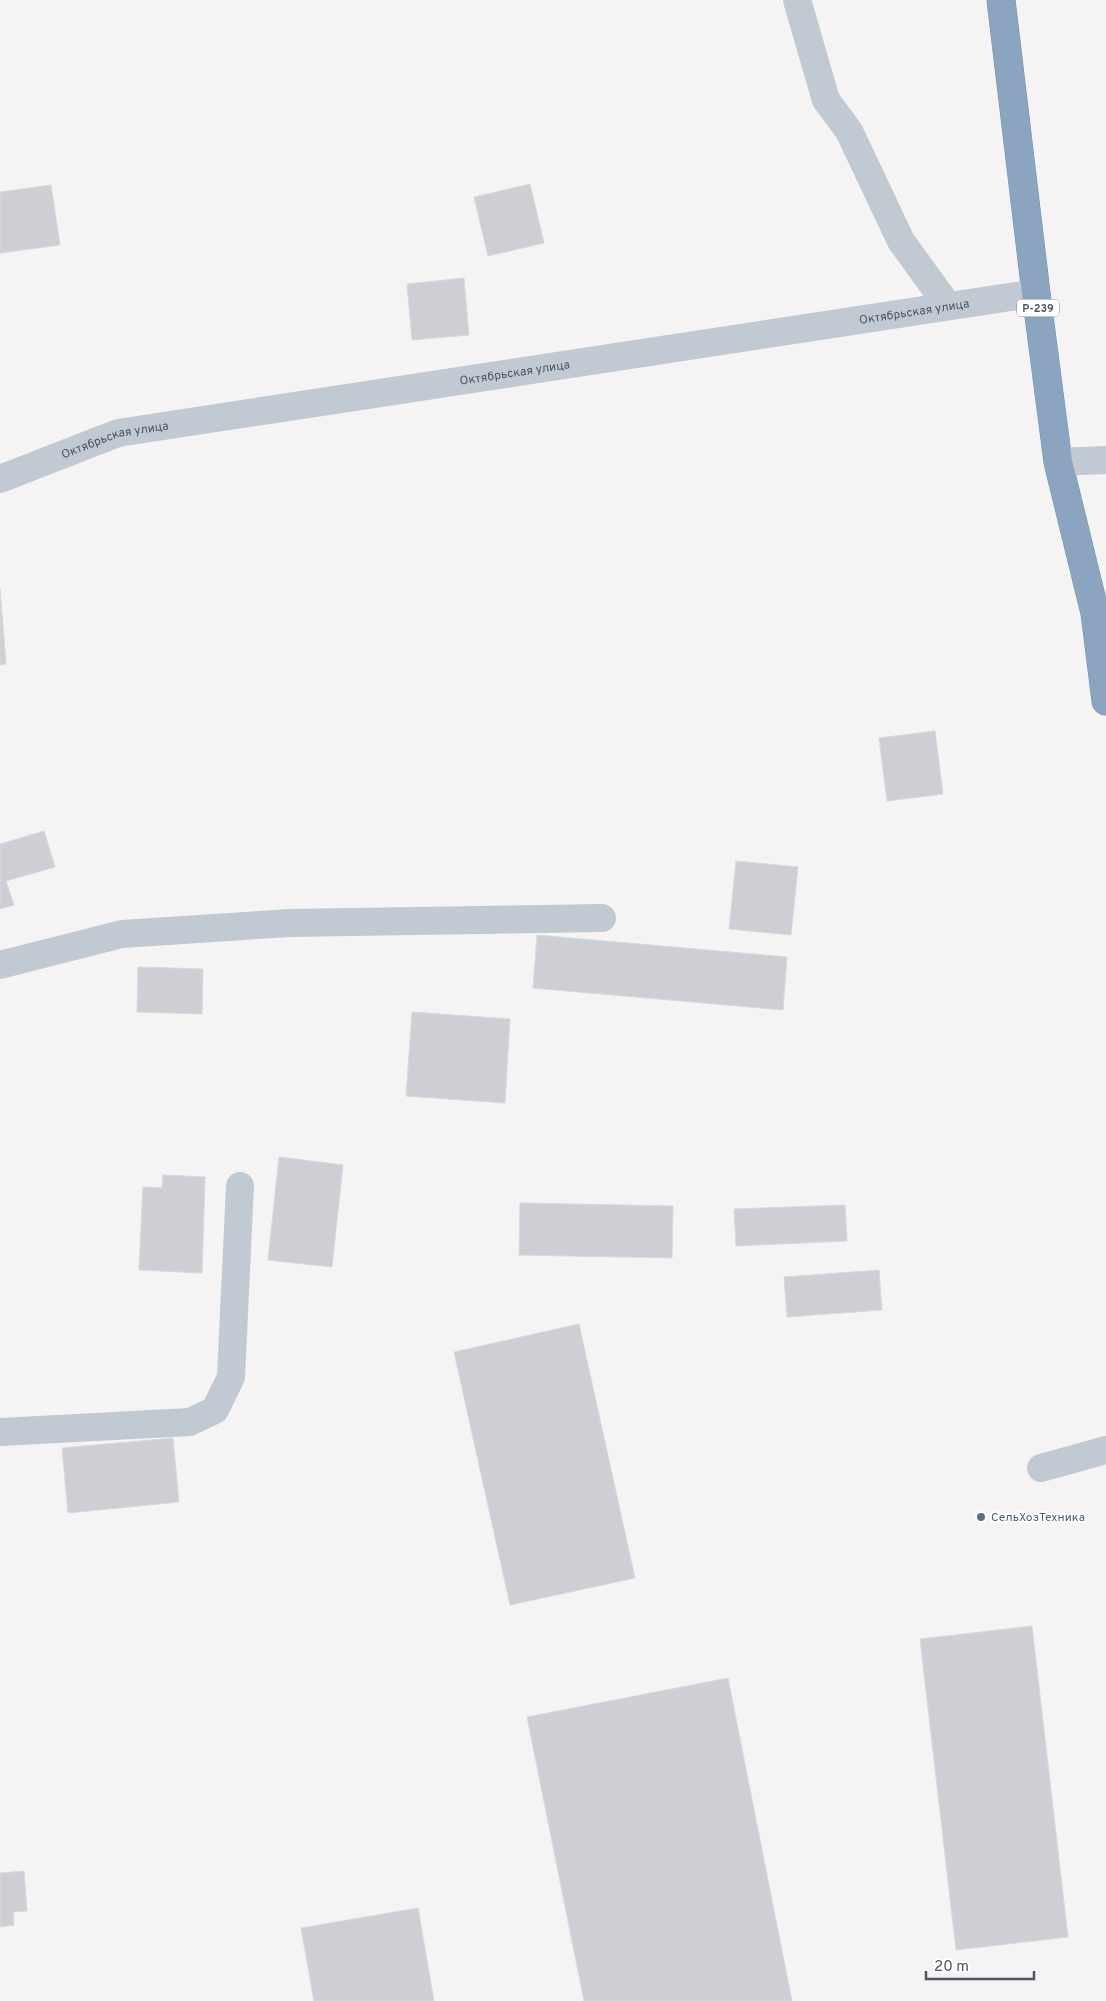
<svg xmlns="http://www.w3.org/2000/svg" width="1106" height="2001" font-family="Overpass,sans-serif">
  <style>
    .building { fill: #cdcfd5; stroke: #d7d9de }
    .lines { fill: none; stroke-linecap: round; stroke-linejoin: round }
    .highway-casing { stroke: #7690ad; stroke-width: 29 }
    .minor { stroke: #c1cad2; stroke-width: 28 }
    .highway { stroke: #8ba5c1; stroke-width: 28 }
    .service-dot { fill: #5c6f8a; stroke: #fff; stroke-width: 2 }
    .labels { text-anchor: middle; stroke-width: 4; stroke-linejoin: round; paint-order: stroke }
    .shield { fill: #fff; stroke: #808990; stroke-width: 1 }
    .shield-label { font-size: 11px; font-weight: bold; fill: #4a5661 }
    .street-label { font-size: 12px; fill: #4a5661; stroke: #fff }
    .service-label { font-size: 12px; fill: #4e5e75; stroke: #fff; text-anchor: start }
  </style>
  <rect width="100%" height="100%" fill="#f5f3f3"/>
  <g class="building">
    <path d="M530 184 544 243 488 256 474 197Z"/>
    <path d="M51 185 60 245 0 253V192Z"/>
    <path d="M464 278 469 335 412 340 407 284Z"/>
    <path d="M0 588 6 664 0 665Z"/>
    <path d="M935 731 943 794 887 801 879 738Z"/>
    <path d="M44 831 55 867 6 881 14 905 0 909V844Z"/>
    <path d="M736 861 798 867 791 935 729 929Z"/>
    <path d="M537 935 787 957 783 1010 533 988Z"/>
    <path d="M138 967 203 969 202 1014 137 1012Z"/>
    <path d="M412 1012 510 1019 505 1103 406 1096Z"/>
    <path d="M279 1157 343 1165 332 1267 268 1260Z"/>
    <path d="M163 1175 205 1177 202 1273 139 1270 143 1187 162 1188Z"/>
    <path d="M520 1203 673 1206 672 1258 519 1255Z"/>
    <path d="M845 1205 847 1241 736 1246 734 1209Z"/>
    <path d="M879 1270 882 1310 787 1317 784 1277Z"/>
    <path d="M579 1324 635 1578 510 1605 454 1352Z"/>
    <path d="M173 1438 179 1502 68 1513 62 1448Z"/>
    <path d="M1032 1626 1068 1937 956 1950 920 1639Z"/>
    <path d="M728 1678 792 2001H584L527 1717Z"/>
    <path d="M24 1871 27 1911 13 1912 14 1925 0 1927V1873Z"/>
    <path d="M418 1908 434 2001H314L301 1928Z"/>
  </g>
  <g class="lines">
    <defs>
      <path id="highway" d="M1001 0 1036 293 1058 462 1095 613 1106 701"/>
    </defs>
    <use href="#highway" class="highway-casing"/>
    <g class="minor">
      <path d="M797 0 826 100 849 131 901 241 948 306"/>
      <path d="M1058 462 1106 460"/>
      <path id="s1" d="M0 479 118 433 1036 293"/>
      <path d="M0 965 122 934 289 923 602 918"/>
      <path d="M0 1432 190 1422 215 1410 231 1377 240 1186"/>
      <path d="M1041 1468 1106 1450"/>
    </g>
    <use href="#highway" class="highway"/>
  </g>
  <circle class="service-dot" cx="981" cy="1517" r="5"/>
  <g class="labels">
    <rect class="shield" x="1017" y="299.5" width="42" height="17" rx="4"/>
    <g class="shield-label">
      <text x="1038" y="312">Р-239</text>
    </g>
    <g class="street-label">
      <text dy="4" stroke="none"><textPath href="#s1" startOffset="932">Октябрьская улица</textPath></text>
      <text dy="4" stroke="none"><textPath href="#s1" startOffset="528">Октябрьская улица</textPath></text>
      <text dy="4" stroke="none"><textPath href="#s1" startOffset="122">Октябрьская улица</textPath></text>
    </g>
    <g class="service-label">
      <text x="991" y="1521">СельХозТехника</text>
    </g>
  </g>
  <path d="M926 1971v8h108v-8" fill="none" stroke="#4a5661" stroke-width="2.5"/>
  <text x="934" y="1971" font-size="15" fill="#4a5661" stroke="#ffffff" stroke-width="4" paint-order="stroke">20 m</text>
</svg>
